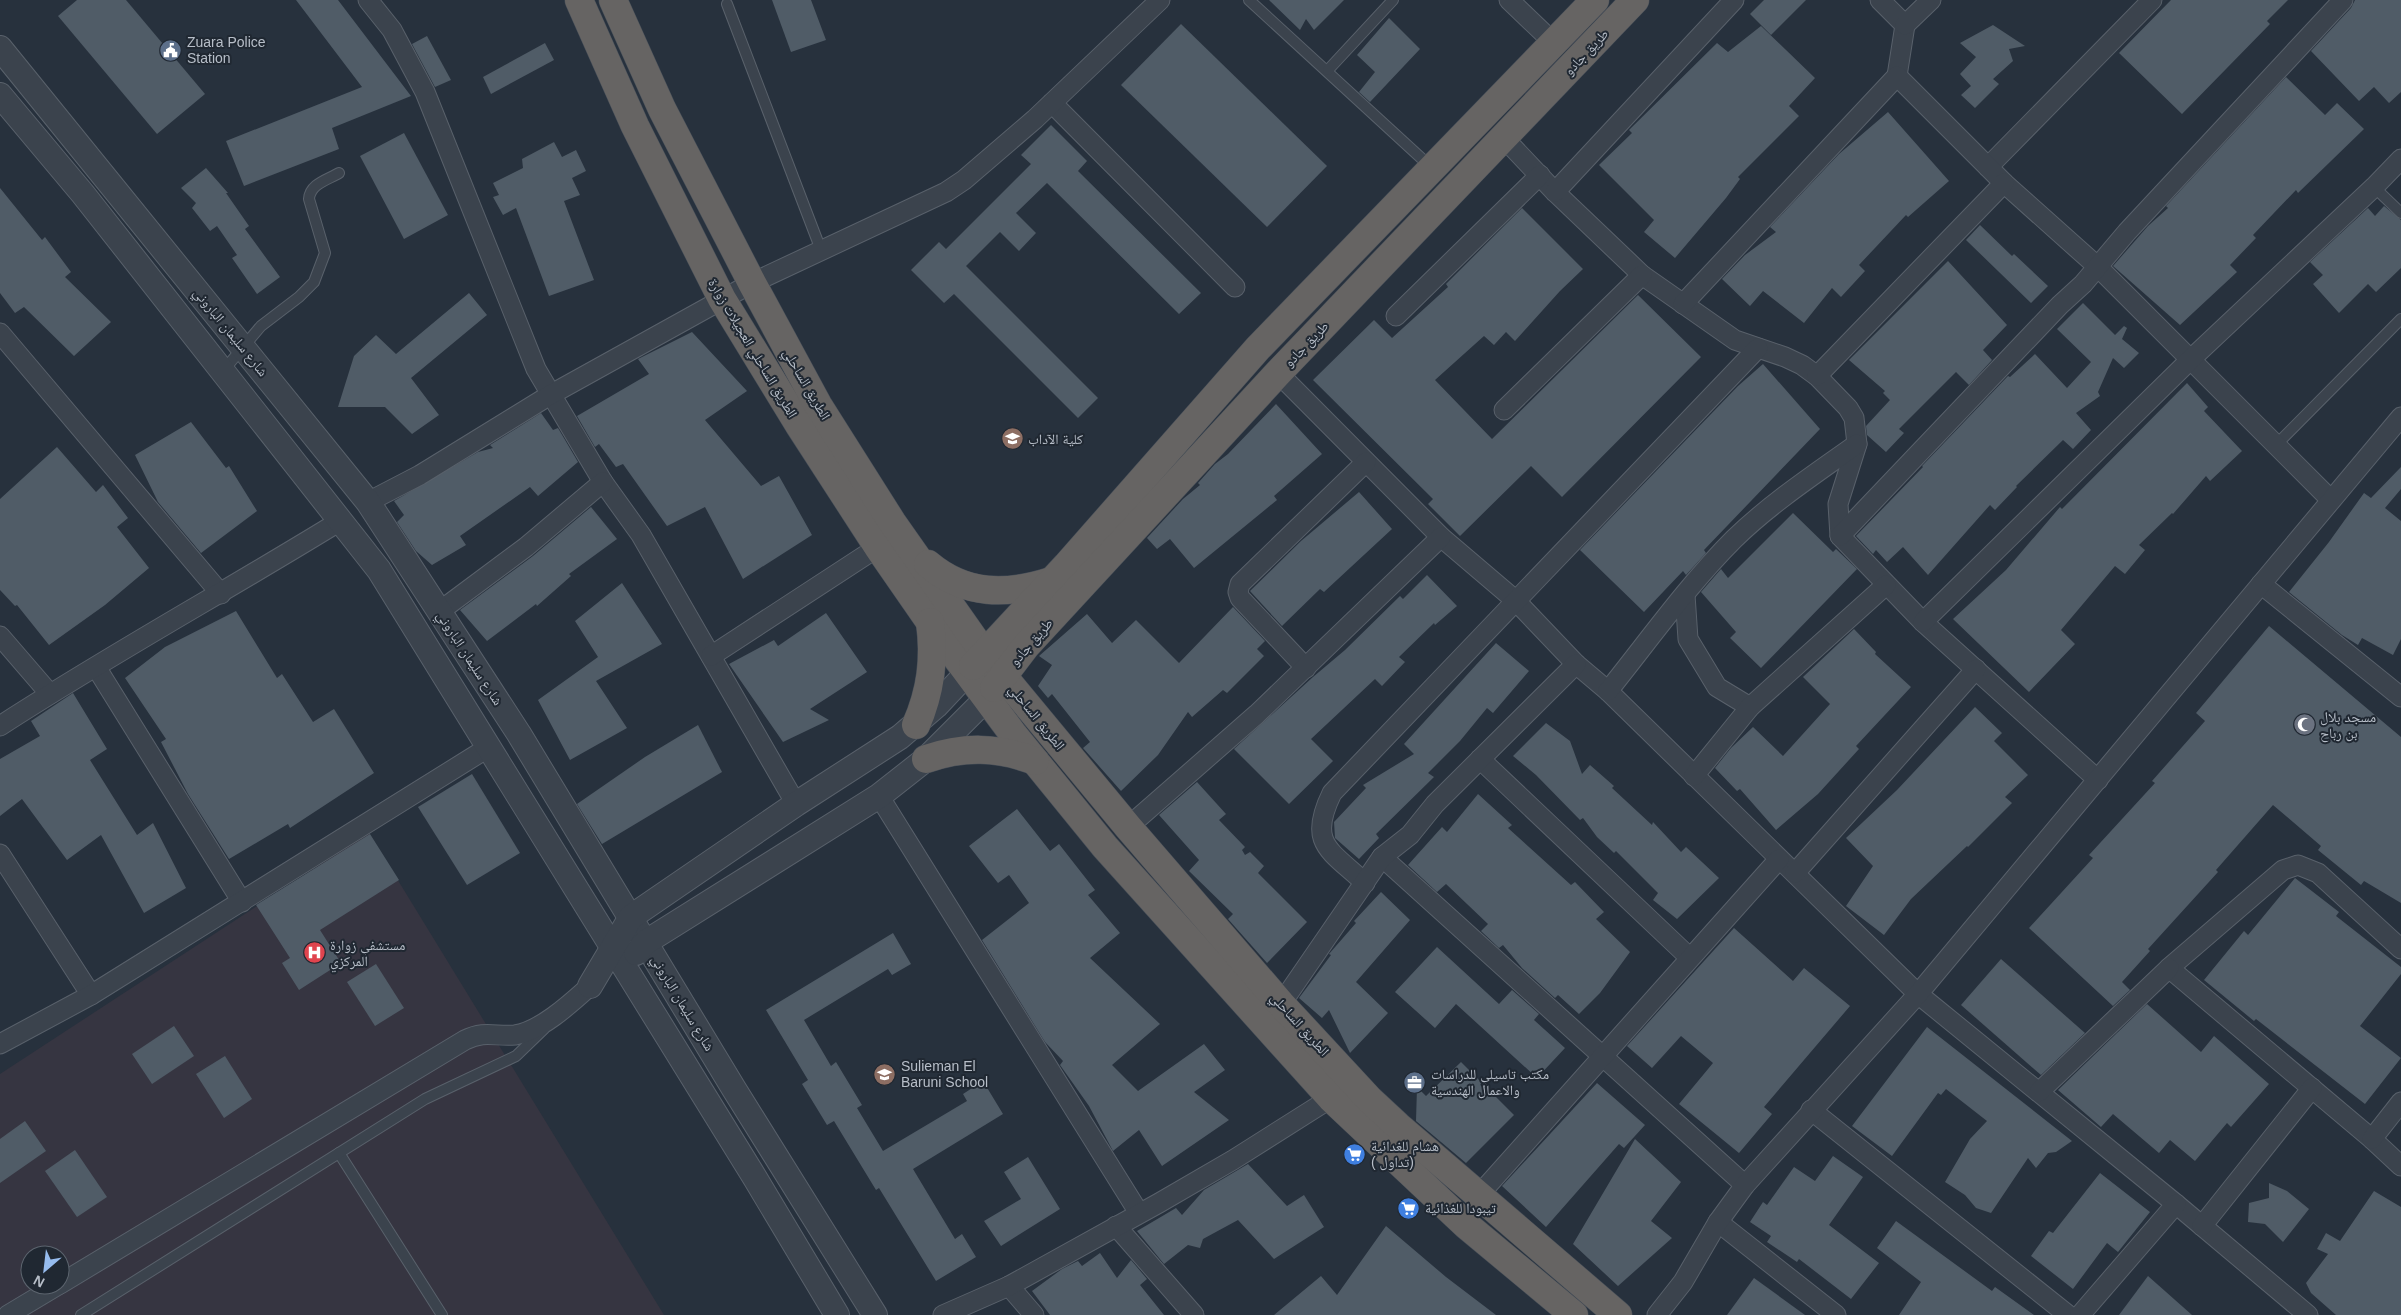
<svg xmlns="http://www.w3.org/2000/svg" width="2401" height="1315" font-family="Helvetica,'Noto Naskh Arabic',sans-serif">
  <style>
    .medical { fill: #363541; fill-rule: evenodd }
    .building { fill: #505c67 }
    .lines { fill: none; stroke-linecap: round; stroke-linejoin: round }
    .service-casing { stroke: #59616b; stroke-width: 12 }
    .minor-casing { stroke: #59616b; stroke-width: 21 }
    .tertiary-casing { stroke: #59616b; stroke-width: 26 }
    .trunk-casing { stroke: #464e58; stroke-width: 29 }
    .service { stroke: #3b434d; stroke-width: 10 }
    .minor { stroke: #3b434d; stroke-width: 19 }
    .tertiary { stroke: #3b434d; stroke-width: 24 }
    .trunk { stroke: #666463; stroke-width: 28 }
    .labels { text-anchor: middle; stroke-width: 4; stroke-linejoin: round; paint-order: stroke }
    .poi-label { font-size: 14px; fill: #b7bec8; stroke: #202832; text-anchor: start }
    .street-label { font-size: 14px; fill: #b7bec8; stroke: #202832 }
  </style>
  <rect width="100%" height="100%" fill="#27313d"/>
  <path class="medical" d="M369 833 664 1315H0V1074ZM30 1255H60V1285H30Z"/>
  <g class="building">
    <path d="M77 0H126L205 94 157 134 58 16Z"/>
    <path d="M296 0H338L411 96 332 128 339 149 244 186 226 141 362 87Z"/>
    <path d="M772 0H811L826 40 791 52Z"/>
    <path d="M1269 0H1344L1314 30 1306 19 1300 30Z"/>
    <path d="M1764 0H1806L1771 35 1750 14Z"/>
    <path d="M2171 0H2288L2267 21 2270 24 2182 114 2119 53Z"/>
    <path d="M2355 0H2401V92L2389 103 2374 87 2359 101 2311 51 2351 8Z"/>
    <path d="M1389 18 1420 49 1370 102 1359 92 1375 72 1357 55Z"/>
    <path d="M1181 24 1327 166 1267 227 1121 85Z"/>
    <path d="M1993 25 2025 46 2009 49 2013 61 1993 79 1999 84 1975 108 1961 95 1971 86 1960 74 1976 57 1960 43Z"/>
    <path d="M1761 26 1815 78 1789 106 1799 116 1738 177 1740 179 1726 198 1675 258 1644 232 1654 220 1599 165 1632 133 1629 130 1717 43 1728 52Z"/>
    <path d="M427 36 451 80 435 87 412 44Z"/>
    <path d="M545 43 554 60 491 94 483 77Z"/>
    <path d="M2286 77 2325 115 2337 103 2364 129 2298 193 2296 190 2253 235 2256 238 2230 265 2237 272 2180 325 2113 266 2148 226 2168 208 2166 206Z"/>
    <path d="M1888 112 1949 181 1908 217 1906 215 1859 265 1865 271 1841 297 1832 288 1804 323 1763 291 1750 306 1722 279 1745 255 1776 232 1770 227 1839 154Z"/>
    <path d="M1051 125 1087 161 1078 171 1201 293 1179 314 1047 183 1016 213 1036 233 1019 251 1000 232 966 266 1098 398 1078 418 954 294 944 303 911 270 939 242 946 249 1031 164 1021 155Z"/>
    <path d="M404 133 448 215 404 239 360 156Z"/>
    <path d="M554 142 562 157 576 150 586 171 572 178 580 195 564 201 594 280 549 296 516 208 503 215 493 197 499 195 493 183 523 168 522 159Z"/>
    <path d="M206 168 228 193H226L249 226 245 229 280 277 257 294 232 258 237 255 217 226 210 231 192 208 196 203 181 188Z"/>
    <path d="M0 188 42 240 45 237 71 272 65 277 111 322 74 356 24 307 15 313 0 293Z"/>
    <path d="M2384 206 2401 220V268L2376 292 2368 284 2339 313 2313 284 2323 275 2310 262 2368 208 2375 216Z"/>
    <path d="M1522 208 1583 269 1560 291 1515 341 1506 332 1494 345 1484 336 1435 380 1492 439 1638 295 1701 357 1562 497 1531 466 1460 536 1428 504 1433 499 1313 380 1374 320 1392 338 1448 287 1446 284Z"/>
    <path d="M1980 225 2012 256 2014 254 2048 286 2031 303 1966 240Z"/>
    <path d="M1948 261 2007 325 1983 350 1992 360 1969 385 1956 372 1899 429 1904 433 1886 452 1867 435 1866 426 1890 400 1883 393 1885 391 1849 360Z"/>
    <path d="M469 293 487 315 411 378 439 415 412 434 385 407H338L354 356 376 335 396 354Z"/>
    <path d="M2083 303 2115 335 2124 326 2127 328 2122 339 2139 353 2124 368 2113 358 2098 392 2100 396 2076 413 2091 430 2073 449 2063 440 2016 486 2017 487 1995 510 1990 505 1928 575 1903 547 1887 562 1876 550 1873 554 1856 536 1923 467 1922 466 2008 376 2010 377 2035 354 2067 388 2091 362 2057 329Z"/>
    <path d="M692 332 747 391 705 420 761 486 779 476 812 535 743 579 705 507 667 526 623 464 616 467 599 444 595 447 577 416 649 374 638 359Z"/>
    <path d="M1763 364 1820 429 1704 550 1706 553 1686 575 1683 571 1644 612 1580 550 1738 386Z"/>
    <path d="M2187 383 2208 407 2204 411 2242 451 2210 481 2206 476 2173 514 2172 513 2139 545 2145 550 2125 574 2115 566 2061 630 2075 644 2029 692 1953 619 2006 570 2060 507 2062 509Z"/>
    <path d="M1276 404 1322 454 1274 496 1277 500 1194 568 1170 539 1157 549 1147 538 1183 499 1200 485 1198 483 1215 464 1228 454Z"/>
    <path d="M541 413 553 430 558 428 578 462 538 496 530 487 460 536 466 545 432 565 416 551 397 522 404 515 394 501 478 452 493 448 490 445Z"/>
    <path d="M191 422 226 468 229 466 257 511 201 553 158 502 135 455Z"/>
    <path d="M57 447 96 492 103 485 128 518 117 527 149 568 105 605 49 645 17 605 15 606 0 590V499Z"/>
    <path d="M2401 467V489L2385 508 2401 521V639L2393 655 2362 638 2358 645 2342 635 2289 592 2329 542 2364 493 2371 498Z"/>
    <path d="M1359 492 1392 529 1324 592 1320 589 1282 626 1250 591 1301 541Z"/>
    <path d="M591 507 617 539 569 574 571 576 537 606 536 604 487 641 460 610 533 556Z"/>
    <path d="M1793 513 1833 552 1836 549 1857 569 1761 668 1730 638 1736 632 1701 592 1721 569 1728 578Z"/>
    <path d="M1427 575 1457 606 1435 625 1434 623 1399 657 1405 662 1382 686 1375 679 1311 739 1333 761 1289 804 1234 749 1313 677 1345 650 1400 596 1403 599Z"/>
    <path d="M622 583 662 644 596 681 627 728 570 760 538 700 598 657 575 621Z"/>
    <path d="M1233 607 1265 641 1257 649 1264 656 1227 693 1223 690 1192 717 1188 712 1158 755 1121 791 1083 748 1090 742 1052 694 1048 698 1038 686 1052 665 1039 656 1087 614 1112 643 1136 620 1179 663Z"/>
    <path d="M236 611 277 678 282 674 313 722 334 709 374 773 290 828 288 824 229 859 188 794 161 742 166 739 125 678 165 647Z"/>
    <path d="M826 613 867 672 810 709 829 720 783 742 729 664 774 640 778 646Z"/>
    <path d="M2269 626 2401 737V903L2364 881 2361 885 2318 850 2321 846 2273 805 2216 870 2218 872 2148 949 2150 951 2122 982 2130 990 2113 1006 2029 928 2093 858 2089 855 2155 783 2152 781 2205 721 2196 713Z"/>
    <path d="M1854 629 1876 652 1875 654 1911 687 1856 746 1859 749 1818 794 1776 830 1740 789 1737 791 1715 768 1731 748 1753 727 1783 756 1830 704 1803 677Z"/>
    <path d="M1496 643 1529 671 1493 713 1487 708 1460 741 1428 773 1434 777 1376 834 1379 838 1359 859 1335 838 1334 822 1366 788 1363 785 1414 754 1404 744Z"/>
    <path d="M73 693 107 749 90 760 137 835 153 823 186 888 144 913 101 835 67 860 22 799 0 816V759L40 736 31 721Z"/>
    <path d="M1975 707 2002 733 1994 741 2028 775 2005 797 2012 803 1968 847 1967 846 1911 899 1884 935 1846 906 1873 866 1846 838 1897 790Z"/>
    <path d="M1546 723 1570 741 1582 774 1590 765 1614 786 1612 788 1652 825 1653 822 1681 852 1686 847 1719 878 1677 919 1653 900 1658 893 1616 851 1614 853 1597 837 1583 818 1580 820 1536 775 1513 756Z"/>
    <path d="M698 725 722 772 602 844 577 804 645 757Z"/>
    <path d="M472 774 520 853 467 885 418 807Z"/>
    <path d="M1197 782 1226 814 1219 820 1245 847 1242 850 1245 855 1250 852 1264 866 1258 873 1307 922 1267 963 1228 919 1233 914 1189 871 1199 860 1159 815Z"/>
    <path d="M1478 794 1512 825 1508 828 1571 885 1575 882 1604 912 1596 919 1630 952 1600 993 1579 1014 1558 995 1555 998 1522 968 1503 945 1499 948 1481 931 1488 924 1446 884 1437 892 1408 865 1442 827 1447 832Z"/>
    <path d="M1017 809 1050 851 1059 844 1095 890 1088 895 1120 933 1090 958 1160 1024 1112 1065 1138 1091 1204 1044 1225 1070 1194 1092 1229 1120 1162 1166 1139 1130 1113 1151 1089 1106 1060 1065 1063 1061 1045 1042 982 940 1029 903 1009 875 998 883 969 846Z"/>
    <path d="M370 834 399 880 320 930 341 963 299 990 282 963 290 958 256 905Z"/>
    <path d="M2295 878 2339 912 2336 916 2401 967V974L2360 1026 2401 1058 2365 1104 2256 1019 2254 1021 2204 980 2244 931 2248 935Z"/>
    <path d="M1381 892 1410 920 1356 982 1388 1013 1350 1053 1329 1010 1322 1018 1299 998 1331 955 1329 954 1356 923 1354 921Z"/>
    <path d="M1734 928 1793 981 1804 968 1850 1006 1764 1107 1772 1114 1739 1153 1679 1104 1713 1063 1681 1036 1652 1068 1627 1046Z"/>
    <path d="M893 933 911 964 892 975 888 969 804 1020 831 1066 836 1062 862 1105 857 1108 883 1151 967 1101 963 1094 983 1081 1003 1114 913 1169 955 1239 962 1234 976 1257 936 1281 879 1188 876 1190 834 1121 827 1125 802 1084 808 1080 766 1010Z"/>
    <path d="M1437 947 1499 1004 1512 990 1539 1014 1534 1020 1565 1048 1537 1078 1456 1004 1435 1028 1395 992Z"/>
    <path d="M2001 959 2085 1033 2041 1075 1961 1005Z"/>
    <path d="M376 964 404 1008 375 1026 347 982Z"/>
    <path d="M2147 1004 2201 1052 2214 1036 2269 1084 2231 1127 2227 1123 2195 1161 2170 1140 2159 1153 2113 1114 2101 1127 2058 1090Z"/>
    <path d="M174 1026 194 1056 152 1084 132 1054Z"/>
    <path d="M1927 1027 2072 1141 2056 1152 2048 1153 2036 1168 2028 1158 1991 1213 1976 1208 1965 1195 1945 1182 1970 1139 1987 1121 1946 1089 1941 1095 1938 1093 1892 1156 1852 1126Z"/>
    <path d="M225 1056 252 1099 224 1118 196 1074Z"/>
    <path d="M1461 1062 1514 1115 1466 1163 1416 1121 1417 1087 1426 1096Z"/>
    <path d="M1597 1083 1645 1125 1624 1148 1619 1144 1546 1227 1502 1186Z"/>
    <path d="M25 1121 46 1151 0 1183V1139Z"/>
    <path d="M1635 1139 1681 1182 1651 1221 1672 1238 1618 1286 1573 1244Z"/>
    <path d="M75 1150 107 1197 77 1217 45 1171Z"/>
    <path d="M1833 1156 1863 1177 1829 1225 1879 1263 1851 1299 1799 1259 1797 1262 1767 1242 1771 1236 1750 1222 1763 1202 1767 1205 1794 1167 1815 1181Z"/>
    <path d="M1028 1157 1060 1209 1001 1246 984 1221 1021 1199 1004 1172Z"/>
    <path d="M1248 1164 1287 1206 1304 1195 1324 1227 1274 1259 1238 1220 1203 1239 1200 1248 1188 1245 1164 1264 1137 1231 1176 1208 1182 1215 1204 1190Z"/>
    <path d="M2100 1173 2150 1212 2118 1252 2107 1243 2073 1289 2031 1256 2049 1231 2053 1233Z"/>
    <path d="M2269 1183 2287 1191 2309 1209 2283 1242 2265 1224 2248 1222 2249 1203 2269 1198Z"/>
    <path d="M2374 1191 2401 1207V1315H2336L2311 1293 2306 1283 2328 1254 2317 1249 2326 1233 2340 1241Z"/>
    <path d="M1896 1221 1992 1291 1995 1287 2034 1315H1899L1921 1282 1877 1248Z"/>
    <path d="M1386 1226 1446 1277 1496 1315H1274L1321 1276 1337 1295Z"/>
    <path d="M1100 1253 1117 1278 1131 1260 1147 1279 1140 1285 1164 1315H1050L1032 1291 1062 1269 1078 1261 1082 1266Z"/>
    <path d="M2148 1276 2192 1315H2119Z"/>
    <path d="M1754 1278 1805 1315H1727Z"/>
  </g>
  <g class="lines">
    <defs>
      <g id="service">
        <path d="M1249 0 1432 168"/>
        <path d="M727 4 821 250"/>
        <path d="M1328 70 1393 0"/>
        <path d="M2374 187 2401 213"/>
        <path d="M223 371 261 326 299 297 314 282 325 253 309 199C310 184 327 180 339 173"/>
        <path d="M2276 445 2401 319"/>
        <path d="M339 1153 442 1315"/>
        <path d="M81 1315 425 1099 516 1056 544 1029"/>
      </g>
      <g id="minor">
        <path d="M368 0 392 30 425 92 536 369 603 482 641 535 796 804"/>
        <path d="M1509 0 1554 43"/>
        <path d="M1880 0 1905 25 1897 76"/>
        <path d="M1905 25 1931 0"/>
        <path d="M1052 103 1235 287"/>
        <path d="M1504 138 1555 192 1642 275 1735 340 1785 357 1802 365 1817 376 1848 408 1854 418 1857 444 1838 504 1840 536 1923 622 2098 780"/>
        <path d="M1988 167 2152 0"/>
        <path d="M1555 192 1734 0"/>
        <path d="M1683 304 1897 76 2004 183 2098 267 2330 499"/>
        <path d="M1396 316 1540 175"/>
        <path d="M0 333 221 594"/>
        <path d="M1278 373 1441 537 1515 600 1576 664 1608 691 1918 994 2176 1204 2308 1315"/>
        <path d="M1817 376 2004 183"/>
        <path d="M1504 410 1642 275"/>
        <path d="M368 502 420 475 550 395 752 283 946 192 964 180 1035 119 1160 0"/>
        <path d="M1840 536 2060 305 2083 284 2127 232 2343 0"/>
        <path d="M2261 584 2401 697"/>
        <path d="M1685 595 1688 639 1717 687 1750 707"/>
        <path d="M440 611 526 547 603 482"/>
        <path d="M1923 622 2190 360 2374 187 2401 159"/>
        <path d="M0 636 50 694"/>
        <path d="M711 656 878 547"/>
        <path d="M96 667 242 902"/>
        <path d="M1306 668 1240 598 1238 592 1240 584 1366 462"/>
        <path d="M1608 691C1649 640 1688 585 1734 539 1771 503 1815 474 1857 444"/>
        <path d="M0 726C111 654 228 590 340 521"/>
        <path d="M1480 759 1689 957"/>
        <path d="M1694 776 1750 707 1886 585"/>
        <path d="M879 796 1139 1213"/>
        <path d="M1128 827 1257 714 1441 537"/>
        <path d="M0 854 91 995"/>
        <path d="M1382 857 1745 1185"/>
        <path d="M1795 873 1976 669"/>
        <path d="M1365 883C1330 850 1307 844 1332 793L1758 348"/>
        <path d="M2401 949 2318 873 2298 865 2283 870 2169 968 2372 1139 2401 1166"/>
        <path d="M1281 1004 1382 857 1410 835 1435 804 1576 664"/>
        <path d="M0 1044 91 995 489 747"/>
        <path d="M2039 1092 2169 968"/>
        <path d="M1811 1110 2068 1315"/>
        <path d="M2372 1139 2401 1102"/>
        <path d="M1478 1196 1779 859"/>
        <path d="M1718 1222 1836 1315"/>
        <path d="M1116 1226 1194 1315"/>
        <path d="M2202 1226 2312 1088"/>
        <path d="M60 1284 465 1040C485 1030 496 1037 515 1035 541 1031 571 1003 590 986"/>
        <path d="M1009 1286 1034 1315"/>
        <path d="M8 1315 58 1285"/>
        <path d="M943 1315 1009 1286 1159 1203 1233 1160 1331 1098"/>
        <path d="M1657 1315 1683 1282 1718 1222 1745 1185 1918 994 2401 417"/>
        <path d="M2080 1315 2176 1204"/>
      </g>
      <g id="tertiary">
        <path d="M0 48 368 502 519 734 734 1089 875 1315"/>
        <path d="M0 95 83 194 379 570 755 1178 837 1315"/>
        <path d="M636 953 646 942 879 796 926 759 987 698"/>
        <path d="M590 986 631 917 796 804 900 737 936 706 967 673"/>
      </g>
      <g id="trunk">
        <path d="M579 0 635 126 722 299 799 425 878 547 930 622 1013 734 1105 847 1331 1098 1466 1225 1574 1315"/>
        <path d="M613 0 662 109 752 283 818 405 892 522 984 653 1128 827 1281 1004 1370 1100 1398 1126 1618 1315"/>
        <path d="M928 564C966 596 1007 595 1051 581"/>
        <path d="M973 666 1067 565 1258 348 1595 0"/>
        <path d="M994 688 1026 646 1278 373 1635 0"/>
        <path d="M916 725C931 691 935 659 930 622"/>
        <path d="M926 759C964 746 998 747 1035 761"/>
      </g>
    </defs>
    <use href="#service" class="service-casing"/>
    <use href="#minor" class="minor-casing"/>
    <use href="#tertiary" class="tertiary-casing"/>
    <use href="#trunk" class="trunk-casing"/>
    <use href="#service" class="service"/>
    <use href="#minor" class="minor"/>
    <use href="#tertiary" class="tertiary"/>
    <use href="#trunk" class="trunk"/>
  </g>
  <defs>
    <symbol id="civic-disc" viewBox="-11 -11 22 22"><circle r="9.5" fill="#5c6f8a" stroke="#202832"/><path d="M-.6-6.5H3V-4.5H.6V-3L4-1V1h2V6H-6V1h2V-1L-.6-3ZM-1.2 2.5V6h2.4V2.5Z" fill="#fff"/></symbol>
    <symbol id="university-disc" viewBox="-11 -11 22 22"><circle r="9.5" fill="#8d6e63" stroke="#202832"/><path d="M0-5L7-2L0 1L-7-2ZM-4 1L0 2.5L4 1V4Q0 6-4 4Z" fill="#fff"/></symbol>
    <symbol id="mosque-disc" viewBox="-11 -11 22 22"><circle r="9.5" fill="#6b7280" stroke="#202832"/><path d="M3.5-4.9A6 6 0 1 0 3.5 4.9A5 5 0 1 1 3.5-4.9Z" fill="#fff"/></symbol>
    <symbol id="hospital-disc" viewBox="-11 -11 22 22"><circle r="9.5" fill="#e0444e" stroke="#202832"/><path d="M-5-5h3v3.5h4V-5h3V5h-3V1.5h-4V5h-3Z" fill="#fff"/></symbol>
    <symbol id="school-disc" viewBox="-11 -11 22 22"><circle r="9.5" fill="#8d6e63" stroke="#202832"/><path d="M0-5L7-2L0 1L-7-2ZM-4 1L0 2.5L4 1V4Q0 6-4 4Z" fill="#fff"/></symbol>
    <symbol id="office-disc" viewBox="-11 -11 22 22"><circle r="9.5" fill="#5c6f8a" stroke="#202832"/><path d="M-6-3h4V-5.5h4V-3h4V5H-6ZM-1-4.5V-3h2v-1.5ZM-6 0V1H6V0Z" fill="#fff"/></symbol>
    <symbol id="supermarket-disc" viewBox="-11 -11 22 22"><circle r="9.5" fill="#3f7fe0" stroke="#202832"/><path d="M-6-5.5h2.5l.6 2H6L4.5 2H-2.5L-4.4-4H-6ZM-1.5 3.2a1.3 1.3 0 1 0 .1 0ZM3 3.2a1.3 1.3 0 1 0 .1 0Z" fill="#fff"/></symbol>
  </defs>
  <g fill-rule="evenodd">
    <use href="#civic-disc" x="158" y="38" width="25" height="25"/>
    <use href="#university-disc" x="1000" y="426" width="25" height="25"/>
    <use href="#mosque-disc" x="2292" y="712" width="25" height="25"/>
    <use href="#hospital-disc" x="302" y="940" width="25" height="25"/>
    <use href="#school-disc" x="872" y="1062" width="25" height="25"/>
    <use href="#office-disc" x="1402" y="1070" width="25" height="25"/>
    <use href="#supermarket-disc" x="1342" y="1142" width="25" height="25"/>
    <use href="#supermarket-disc" x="1396" y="1196" width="25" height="25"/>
  </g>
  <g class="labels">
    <g class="poi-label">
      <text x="187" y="47">Zuara Police<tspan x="187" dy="16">Station</tspan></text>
      <text x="1028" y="444">كلية الآداب</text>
      <text x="2320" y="722">مسجد بلال<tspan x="2320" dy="16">بن رباح</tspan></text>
      <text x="330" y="950">مستشفي زوارة<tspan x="330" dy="16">المركزي</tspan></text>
      <text x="901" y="1071">Sulieman El<tspan x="901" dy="16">Baruni School</tspan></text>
      <text x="1431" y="1079">مكتب تاسيلي للدراسات<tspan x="1431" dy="16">والاعمال الهندسية</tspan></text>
      <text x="1371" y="1151">هشام للغدائية<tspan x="1371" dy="16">( تداول)</tspan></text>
      <text x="1425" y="1213">تيبودا للغذائية</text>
    </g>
    <g class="street-label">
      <text transform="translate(1586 52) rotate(-47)" y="5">طريق جادو</text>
      <text transform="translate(231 332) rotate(51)" y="5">شارع سليمان الباروني</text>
      <text transform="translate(1306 344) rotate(-46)" y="5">طريق جادو</text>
      <text transform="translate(753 348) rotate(59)" y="5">الطريق الساحلي العجيلات زوارة</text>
      <text transform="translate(807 384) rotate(60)" y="5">الطريق الساحلي</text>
      <text transform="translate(1031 642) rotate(-49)" y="5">طريق جادو</text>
      <text transform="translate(470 658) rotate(57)" y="5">شارع سليمان الباروني</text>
      <text transform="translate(1037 717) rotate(51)" y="5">الطريق الساحلي</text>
      <text transform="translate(683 1003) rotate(59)" y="5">شارع سليمان الباروني</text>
      <text transform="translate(1300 1024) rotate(48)" y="5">الطريق الساحلي</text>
    </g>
  </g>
  <g transform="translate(45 1270) rotate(208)"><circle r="24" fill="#202832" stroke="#5c646e"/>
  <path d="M0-4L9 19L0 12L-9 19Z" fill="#96bcee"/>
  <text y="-8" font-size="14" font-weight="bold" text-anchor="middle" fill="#b7bec8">N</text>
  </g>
</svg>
